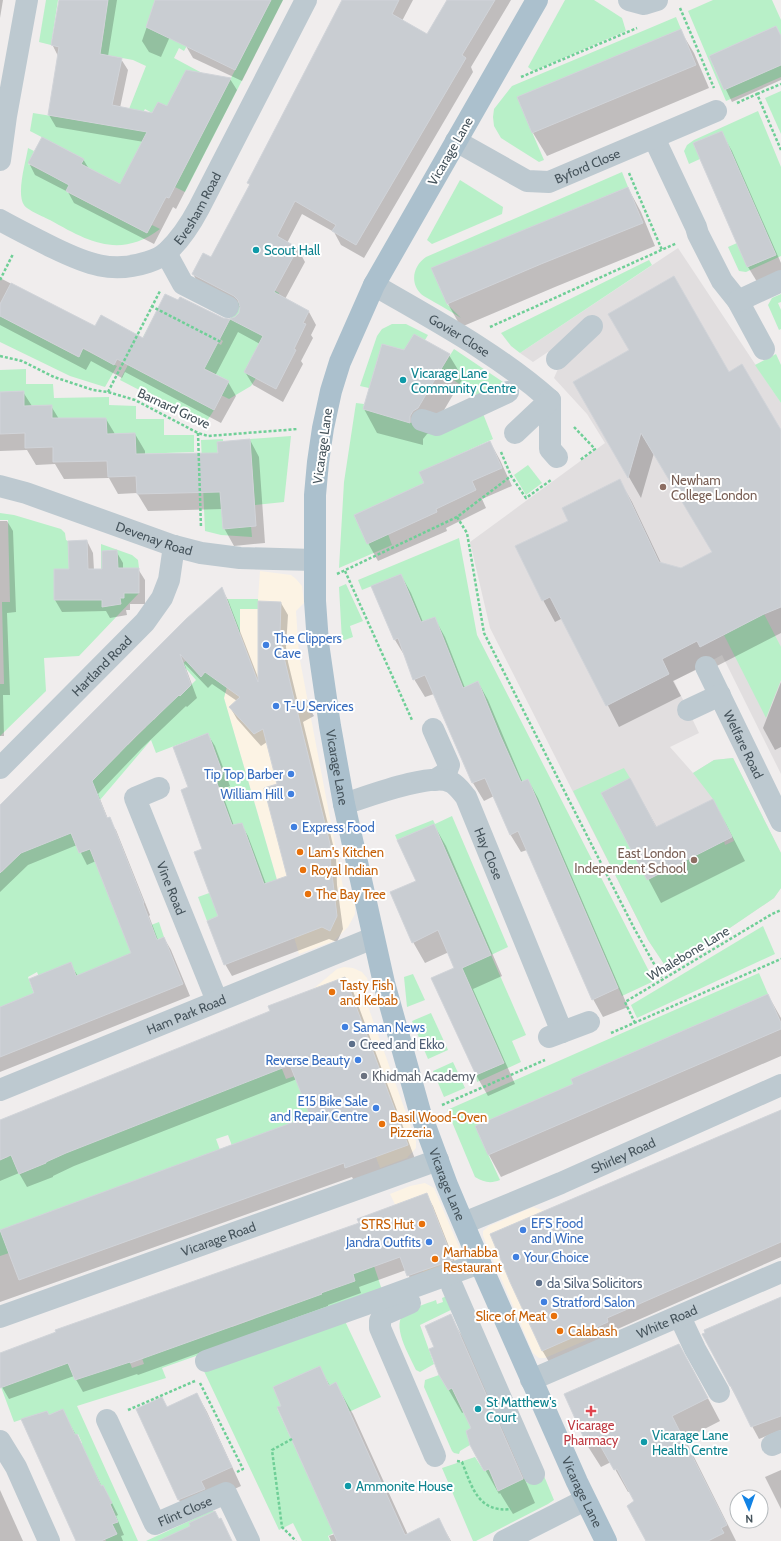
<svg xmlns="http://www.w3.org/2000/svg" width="781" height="1541" font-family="Cabin,sans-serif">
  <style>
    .commercial { fill: #fcf3e4 }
    .education { fill: #e1dedf }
    .green { fill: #b8f0c8 }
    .shadow { fill: #0003 }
    .building { fill: #c9cdd2; stroke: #d1d4d9 }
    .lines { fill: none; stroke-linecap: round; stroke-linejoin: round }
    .path { stroke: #6fcf97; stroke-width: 2.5; stroke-dasharray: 3 2; stroke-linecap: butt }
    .minor { stroke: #bdc9d0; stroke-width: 22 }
    .major { stroke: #abc0cd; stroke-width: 22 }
    .culture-dot { fill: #0f9aa8; stroke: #fff; stroke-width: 1.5 }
    .education-dot { fill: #8d6e63; stroke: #fff; stroke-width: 1.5 }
    .shop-dot { fill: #3f7fe0; stroke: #fff; stroke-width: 1.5 }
    .food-dot { fill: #e8710a; stroke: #fff; stroke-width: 1.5 }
    .service-dot { fill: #5c6f8a; stroke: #fff; stroke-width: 1.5 }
    .worship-dot { fill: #6b7280; stroke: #fff; stroke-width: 1.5 }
    .health-dot { fill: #e0444e; stroke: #fff; stroke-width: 1.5 }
    .labels { text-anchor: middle; stroke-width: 4; stroke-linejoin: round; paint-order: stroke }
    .street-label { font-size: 13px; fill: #45535b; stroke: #fff }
    .culture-label { font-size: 13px; fill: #0d838f; stroke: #fff; text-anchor: start }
    .education-label { font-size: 13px; fill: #785e54; stroke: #fff; text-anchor: start }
    .shop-label { font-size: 13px; fill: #366cbe; stroke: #fff; text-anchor: start }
    .food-label { font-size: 13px; fill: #c56008; stroke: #fff; text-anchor: start }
    .service-label { font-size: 13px; fill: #4e5e75; stroke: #fff; text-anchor: start }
    .worship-label { font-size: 13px; fill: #5b616d; stroke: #fff; text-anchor: start }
    .health-label { font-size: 13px; fill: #be3a42; stroke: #fff }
  </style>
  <rect width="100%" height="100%" fill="#f0eded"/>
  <g class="commercial">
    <path d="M260 571 291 575 296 579 302 586 304 603 296 611 299 655 344 892 355 897V914L348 927 334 941 299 954 224 698 240 639 227 599H258Z"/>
    <path d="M344 967 353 968 362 972 367 978 370 987 365 998 416 1141V1148L407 1158 380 1168 313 989 337 969Z"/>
    <path d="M425 1183 434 1188 462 1254V1258L460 1261 425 1277 403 1221 390 1194 410 1186Z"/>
    <path d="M533 1207 545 1211 586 1328 591 1338 545 1358H539L533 1353 483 1236V1231L489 1226Z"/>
  </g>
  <path class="education" d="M678 248 781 403V774L722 655 674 681 699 733 670 747 693 773 714 760 733 758 781 853V888L774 898 668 970 648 940 490 628 470 542 605 443 587 414 554 378 561 362 548 352 533 362 520 353Z"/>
  <g class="green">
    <path d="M46 0H58L51 45 39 42Z"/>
    <path d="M108 0H155L146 27 160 34 174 0 190 40 184 51 179 48 174 58 202 73 197 83 183 76 172 97 181 113 158 102 152 113 145 109 140 119 170 136 153 201 81 164 84 159 30 131 33 113 119 127 129 109 146 66 133 60 79 50 101 48 105 24 83 20 85 8 106 12Z"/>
    <path d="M271 0H283L185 192 175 187Z"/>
    <path d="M565 0H594L622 18 626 31 533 71 528 67Z"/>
    <path d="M713 0H772L781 20V36L776 26 709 56 724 90 781 65V77L726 101 688 11Z"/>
    <path d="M676 17 681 29 517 97 544 160 539 162 501 138 494 126 493 117 494 109 512 86Z"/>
    <path d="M781 91V134L765 98Z"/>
    <path d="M758 111 781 167V256L746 272 739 271 728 247 737 243 748 267 776 255 700 159 689 164 684 151 687 145 694 140Z"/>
    <path d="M28 148 34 151 28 164 70 185 67 192 147 233 152 225 160 229C120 259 89 242 50 220 44 217 27 210 24 205 16 193 26 161 28 148Z"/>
    <path d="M622 172 628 187 432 269 447 304 461 318C452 312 443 307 434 302 430 299 424 297 421 294 409 282 414 265 426 257Z"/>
    <path d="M460 180 503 207 502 214 432 244 427 240Z"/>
    <path d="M649 260 652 265 520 353 511 346 501 333Z"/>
    <path d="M251 278 279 293 275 301 265 296 248 328 263 336 256 378 251 386 229 399 221 395 229 381 143 337 157 311 221 345 223 341 220 339Z"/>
    <path d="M781 294V302L778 303 781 310V329L779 330 768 305 772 298Z"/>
    <path d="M0 316 78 357 83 349 117 366 105 387 70 376 0 342Z"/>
    <path d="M392 324H406L428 335 425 340 404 350 382 344 369 388 360 386 377 336 382 329Z"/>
    <path d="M454 349 506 384 476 395 440 371Z"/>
    <path d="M776 354 781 365V403L755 365Z"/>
    <path d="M128 365 214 410 205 424 120 380Z"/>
    <path d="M26 369V384H53L54 398 109 397V405L136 406V419H164V435H194V452L136 454 135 433 107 434 106 418 52 419 51 405 24 406V391L0 392V370Z"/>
    <path d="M356 403 364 404 363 409 440 431 482 411 493 439 420 472 424 483 354 515 367 543 388 534 392 545 339 568 344 482Z"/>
    <path d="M291 436 284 502 255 505 250 439Z"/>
    <path d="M223 439V441L217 442 223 528 251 526 252 537 221 535 205 531 201 440Z"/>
    <path d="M528 465 542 483 526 495 514 475Z"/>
    <path d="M0 513 14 515 61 529 65 533 66 540 68 541 69 569 54 570 55 600 102 599V607L121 604 120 598H124V593H139L79 656 44 658 46 691 0 736V684H4L2 602H10L8 520H0Z"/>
    <path d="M459 538 477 635 654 981 622 996 528 779 521 782 500 735 478 681 463 688 435 618 421 622 401 574 362 590 358 580Z"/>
    <path d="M101 544 132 555 138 560 139 568 101 569Z"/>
    <path d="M346 584 363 621 350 626 353 637 342 641 339 587Z"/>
    <path d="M227 599H258V609H240V637L224 698 277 880 217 917 207 921 198 897 243 881 236 836 215 777 223 774 208 733 156 753 151 740 100 800 78 822 71 833 79 853 90 849 119 922 135 931 159 922 164 937 153 941 83 992 71 963 50 1005 37 972 28 977 34 994 0 1007V871L2 872 95 778 82 764 89 756 103 769 120 753 107 739 114 731 128 745 146 727 140 706 154 720 171 702 166 681 180 696 196 680 182 664 187 660 202 675 222 656 232 614Z"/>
    <path d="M764 614 781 647V680L766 718 724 635Z"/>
    <path d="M733 758 781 853V888L774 898 668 970 648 940 573 791 624 768 630 778 601 793 647 880 724 841 725 845 734 841 730 832 721 836 717 807 713 799 693 773 714 760Z"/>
    <path d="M452 816 508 947 491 955 526 1035 512 1041 521 1062 477 1082 476 1075 504 1063 462 968 491 955 434 824 397 840 395 835 433 820 435 824Z"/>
    <path d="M763 926 775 954 637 1018 631 1005Z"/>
    <path d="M759 973 768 994 571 1079 573 1084 475 1126 500 1180C490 1184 484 1182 475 1177L447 1110Z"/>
    <path d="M413 974 425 1000 407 1007 404 977Z"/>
    <path d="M431 1013 448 1050 428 1059 412 1021Z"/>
    <path d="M272 1044 286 1079 295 1076 341 1094 241 1170 228 1135 216 1139 220 1150 9 1253 0 1256V1160L8 1157 6 1152 9 1150 19 1174 46 1163 36 1138 56 1157 78 1148 68 1125 88 1144 112 1135 102 1111Z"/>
    <path d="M453 1062 465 1088 444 1097 433 1071Z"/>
    <path d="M356 1254 362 1271 374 1266 382 1290 162 1368 166 1378 77 1406 138 1541H106L105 1539 117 1534 112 1524 118 1522 95 1517 108 1495 103 1485 85 1493 74 1447 82 1443 78 1434 61 1441V1410L49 1415 47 1411 14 1422 1 1387 59 1366 50 1342 58 1338 75 1380 86 1376 121 1338 132 1368 144 1364 140 1352 188 1314 196 1339 221 1330 223 1301 232 1327 254 1319 245 1293 322 1294 313 1269Z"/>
    <path d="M452 1294 457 1307 420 1325 434 1364 420 1372 416 1370C410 1356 389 1323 406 1312 414 1307 426 1304 436 1300L437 1304 443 1302 442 1298Z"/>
    <path d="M344 1319 381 1397 349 1412 336 1382 329 1386 320 1366 273 1387 281 1406 277 1408 334 1533 328 1536 330 1541H302L293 1523 279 1530 202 1367Z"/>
    <path d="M439 1375 448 1390 452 1388 471 1428 466 1431 470 1445 460 1451 459 1454 454 1453 452 1451 424 1387 425 1380Z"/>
    <path d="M475 1457 484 1471 489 1469 498 1491 525 1478 527 1483 544 1476 554 1500 548 1504 476 1541H473L442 1468Z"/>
    <path d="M213 1510 215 1515 189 1541H146Z"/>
  </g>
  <g class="shadow">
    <path d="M0 0H3L0 18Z"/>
    <path d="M60 0H117L108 56 121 59 128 70 120 108 153 114 230 79 237 90 176 209 173 207 154 244 74 203 68 192 35 175 29 163 43 138 83 159 89 169 120 186 144 142 56 127 49 115 58 56 52 44Z"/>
    <path d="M156 0H186L161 57 149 52 142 41Z"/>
    <path d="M211 0H283L242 81 193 58 186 46Z"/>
    <path d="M344 0H413L402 21 427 36 458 0H511L471 67 473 72 364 258 341 245 334 232 302 214 287 243 298 249 305 262 285 299 309 312 316 325 311 335 313 338 301 361 303 364 283 402 253 385 245 372 260 344 238 332 215 376 228 382 236 396 221 423 125 372 122 378 91 361 86 370 0 325V278L96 327 144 339 222 319 228 320 235 319 240 313 241 308 201 288 193 274 211 258 250 186 248 183Z"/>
    <path d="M776 27 781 36V80L732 102 710 57Z"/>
    <path d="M680 30 694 53 709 88 547 156 533 133 518 97Z"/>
    <path d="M721 132 732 151 781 263V275L759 285 748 267 695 144Z"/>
    <path d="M628 188 641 212 655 246 555 287 461 327 448 304 433 269Z"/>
    <path d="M405 351 449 355 463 378 431 432 427 434 423 439V445L377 433 364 409Z"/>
    <path d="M729 373 781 432V633L713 668 710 663 673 681 681 696 619 727 563 618 555 622 543 600 569 521 620 481 632 502 661 563 681 570 713 553 654 453 641 498 575 383Z"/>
    <path d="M0 392H23L32 406H51L59 419H106L115 434H135L145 451V455L219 453 250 440 259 457 265 543 234 546 224 528 223 509 148 511 137 493 118 494 109 478 64 479 55 464 36 465 27 450 0 451Z"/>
    <path d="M490 442 500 460 512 486 482 499 486 508 446 528 447 531 378 561 368 543 426 484Z"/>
    <path d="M0 521H7L13 531 16 612 7 613 10 695H3L4 736H0Z"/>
    <path d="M87 541 93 553 94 570H103L116 551 123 563V569H138L145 580V604H130V610H126L127 615 110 618 106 611 62 612 55 600V570H70Z"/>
    <path d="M401 575 411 593 423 622 435 619 445 637 465 688 478 682 488 700 523 783 528 780 538 798 628 1007 603 1017 593 999 527 850 521 852 510 834 494 796 484 801 473 783 434 694 425 697 414 679 406 658 395 640 372 587Z"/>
    <path d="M222 589 228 600 259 680 281 603 288 615 286 647 288 662 298 703 306 702 314 716 303 722 336 857 337 885 343 929 337 942 329 939 232 976 225 964 219 917 189 788 208 735 215 746 230 786 221 790 234 826 241 824 248 836 266 884 288 877 278 784 267 742 261 746 237 719 230 707 237 701 212 684 208 688 184 663 197 698 187 707 186 706 142 748 98 794 108 819 116 830 150 915 149 916 158 940 164 938 171 950 190 996 0 1072V1008L35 993 70 964 78 976 132 953 96 861 87 865 77 845 28 865 0 892V806Z"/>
    <path d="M781 682V747L775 750 763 728Z"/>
    <path d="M630 779 657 828 713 800 726 824 745 861 661 903 603 793Z"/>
    <path d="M434 825 446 846 502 976 473 989 515 1084 488 1096 476 1075 432 978 456 968 449 952 425 963 413 942 417 881Z"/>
    <path d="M345 978 353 991 415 1159 354 1181 352 1177 0 1302V1231L311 1117 297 1079 74 1166 53 1176V1177L27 1187 19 1173 0 1181V1121L271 1012Z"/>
    <path d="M768 995 781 1018V1056L501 1177 489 1155 476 1126 574 1084Z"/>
    <path d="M781 1110V1257L613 1331 614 1334 549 1362 542 1350Z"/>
    <path d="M426 1194 433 1206 459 1272 415 1288 406 1270 359 1287 361 1293 328 1305V1306L138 1375 137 1374 83 1392 74 1376 9 1399 2 1387 0 1382V1354L360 1224Z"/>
    <path d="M781 1298V1430L759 1439 707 1343V1333Z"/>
    <path d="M450 1316 464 1339 535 1503 513 1514 500 1493 499 1494 471 1445 472 1429 464 1412 462 1413 440 1375 436 1347Z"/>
    <path d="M319 1367 330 1386 336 1384 353 1414 408 1535 439 1520 451 1541H331L329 1536 335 1534 282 1406Z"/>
    <path d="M692 1368 720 1421 685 1439 736 1541H646L636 1502 630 1492H628L611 1462 601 1467 587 1445Z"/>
    <path d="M197 1394 207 1412 241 1486 211 1500 190 1518 179 1500 138 1409 167 1408Z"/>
    <path d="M62 1410 83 1448 102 1487 103 1486 110 1499 118 1515 116 1516 124 1535 121 1536 123 1541H77L49 1416Z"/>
    <path d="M781 1470V1509L765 1477Z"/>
    <path d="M0 1490 23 1541H0Z"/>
  </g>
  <g class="building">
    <path d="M59 0H108L100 54 122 58 112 105 152 113 158 102 167 106 186 70 231 78 169 198 166 197 147 233 66 191 69 185 28 163 42 137 84 159 81 164 120 184 147 132 48 115 59 47 51 45Z"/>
    <path d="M155 0H271L235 70 146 27Z"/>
    <path d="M342 0H399L392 14 427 34 447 0H495L462 55 466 58 356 245 332 231 336 225 295 201 277 236 298 248 274 292 309 311 303 323 306 324 294 349 296 350 276 389 244 372 263 336 230 319 204 369 229 381 214 410 117 359 114 365 83 348 79 357 0 316V304L11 283 95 326 101 315 143 338 165 294 178 300 180 297 223 318 229 319 235 317 239 313 240 307 238 300 234 296 192 274 203 253 211 257 250 184 247 183Z"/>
    <path d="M776 26 781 36V65L724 90 709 56Z"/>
    <path d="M681 29 696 65 532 133 517 97Z"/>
    <path d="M722 131 776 255 747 267 693 143Z"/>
    <path d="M628 187 643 223 541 264 447 304 431 268Z"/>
    <path d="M674 276 729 372 742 364 781 430V607L764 614 700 647 697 641 662 659 669 674 606 706 550 597 542 601 515 546 568 521 562 508 620 479 659 562 681 568 712 552 641 433 628 478 573 382 629 350 608 314Z"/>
    <path d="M414 334 450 354 418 408 413 411 410 416V423L363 409 382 344 404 350Z"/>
    <path d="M24 391V406L52 405V418H106L107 434 135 433 136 454 218 453 217 442 250 439 256 526 223 529 220 492 137 494 136 476 108 477 107 461 53 462V447L25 448V433L0 434V392Z"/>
    <path d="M490 441 502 468 472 481 476 490 436 509 437 512 367 544 354 515 424 483 419 472Z"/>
    <path d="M87 540 88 569H102V551L117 550 118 568H139V593H124V598H120L121 604 102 607V600H54V569H69L68 541Z"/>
    <path d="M401 574 421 622 435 617 463 688 478 681 500 735 521 782 528 779 618 988 592 1000 518 831 510 835 485 778 472 783 425 675 413 680 398 638 394 640 371 586Z"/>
    <path d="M222 587 258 682V601L281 602 280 634 282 649 295 703 307 700 308 703 297 710 330 844 331 874H332L337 916 330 931 322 927 224 965 207 921 218 916 194 852 202 849 181 790 188 787 173 747 208 733 223 774 215 777 222 798 232 825 242 823 264 884 287 876 264 788 277 784 263 729 254 734 229 707 240 697 205 672 201 677 180 654 191 685 180 696 179 695 136 736 92 781 107 818 110 817 144 903H143L157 940 164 937 183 984 0 1057V1007L34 993 29 979 71 962 76 976 131 953 90 849 79 853 71 833 21 853 0 873V805L186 619Z"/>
    <path d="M630 778 656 827 713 799 732 837 647 880 601 793Z"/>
    <path d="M434 824 491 955 462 968 504 1063 476 1075 431 978 454 968 438 930 412 943 390 892 416 881 397 840Z"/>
    <path d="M345 977 408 1145 345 1168 344 1163 19 1280 0 1230 310 1116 290 1065 66 1153 46 1162V1163L19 1174 11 1155 0 1160V1120L270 1011 268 1006Z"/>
    <path d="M768 994 781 1023V1029L488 1155 475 1126 573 1084 571 1079Z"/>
    <path d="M781 1110V1242L607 1318 608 1322 542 1351 510 1282 490 1234Z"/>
    <path d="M427 1193 453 1260 407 1276 400 1257 353 1274 355 1281 321 1293 322 1294 130 1363V1362L75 1380 68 1363 0 1388V1353L56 1332 55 1330 359 1223 357 1219Z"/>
    <path d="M781 1297V1416L751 1427 731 1386H730L702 1334 705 1333 704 1330Z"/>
    <path d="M451 1314 523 1479 498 1491 489 1469 484 1471 470 1445 466 1431 471 1428 452 1388 448 1390 439 1375 429 1349 434 1347 425 1326Z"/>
    <path d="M679 1344 708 1398 672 1416 727 1525 721 1528 724 1533 708 1541H646L627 1506 634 1501 617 1469 614 1470 597 1440 587 1445 564 1394Z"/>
    <path d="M320 1366 329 1386 336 1382 405 1535 439 1518 450 1541H337L277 1407 281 1406 273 1387Z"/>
    <path d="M197 1393 232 1467 201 1481 205 1489 178 1500 136 1409 162 1397 167 1407Z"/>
    <path d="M63 1409 75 1435 77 1434 101 1486 103 1485 112 1503 110 1504 118 1522 112 1524 117 1534 101 1541H76L21 1419 47 1411 49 1415Z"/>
    <path d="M215 1511 219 1519 221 1518 232 1541H158L190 1526 189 1523Z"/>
  </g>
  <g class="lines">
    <g class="path">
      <path d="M680 8 714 88"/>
      <path d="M521 77 637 28"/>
      <path d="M757 94 781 84"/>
      <path d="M737 103 757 94 781 150"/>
      <path d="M629 173 662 250"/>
      <path d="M0 280 13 254"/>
      <path d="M151 306 221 342"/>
      <path d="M490 327 677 243"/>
      <path d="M0 356 22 361 54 377 93 390 108 392 135 400 198 433 208 436 298 429"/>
      <path d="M108 392 160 291"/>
      <path d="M574 427 595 449 580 460"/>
      <path d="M198 433 201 528"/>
      <path d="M501 452 511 476 526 498 551 480"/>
      <path d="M457 517 467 533 484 633 634 928 663 980"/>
      <path d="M345 571 412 720"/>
      <path d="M337 574 457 517 511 476"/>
      <path d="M635 1023 625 1002 772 914 781 910"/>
      <path d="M611 1033 781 959"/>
      <path d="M442 1105 545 1060"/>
      <path d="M200 1383 243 1469 237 1472"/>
      <path d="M128 1410 195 1381"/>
      <path d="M292 1439 272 1450 282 1527 296 1541"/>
      <path d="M457 1461 462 1462C472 1487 478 1513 511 1509"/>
    </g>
    <g class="minor">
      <path d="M629 0 644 4 657 0"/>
      <path d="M654 138 696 227 698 234 722 281 738 301 764 349"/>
      <path id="s1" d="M456 141 527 181 549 182 716 111"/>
      <path d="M0 160 6 116 27 0"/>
      <path id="s2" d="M0 220C18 230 36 239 54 248 87 264 112 274 148 262 154 260 162 257 167 252 181 239 190 225 199 208L306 0"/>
      <path d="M166 253 183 284 228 307"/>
      <path id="s3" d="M374 285C434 320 497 353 550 400V449L557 457"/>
      <path d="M738 301 781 281"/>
      <path d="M557 359 592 326"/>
      <path d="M422 420 437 425 508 392"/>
      <path d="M515 433 550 400"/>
      <path id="s4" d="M0 486 26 493 174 546 201 553 240 558 314 560"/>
      <path id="s5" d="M706 667 781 821"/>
      <path d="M688 710 720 695"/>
      <path d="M433 729 449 765 446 773 435 780"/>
      <path id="s6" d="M0 768 145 622 162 598 169 580 174 546"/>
      <path id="s7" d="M159 788 135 798 217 1001"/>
      <path id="s8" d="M344 804C367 797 430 772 451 782 458 786 461 791 466 797L562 1032"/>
      <path d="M549 1037 589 1022"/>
      <path id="s9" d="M0 1090 373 938"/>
      <path id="s10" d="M464 1223 561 1183 781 1085"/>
      <path d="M452 1286 534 1474"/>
      <path d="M410 1303 383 1315 380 1321V1328L435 1456"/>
      <path id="s11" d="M0 1317 438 1160"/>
      <path d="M680 1317 695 1349 719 1392"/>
      <path d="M206 1361 381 1299 480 1263"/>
      <path id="s12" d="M531 1380 781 1272"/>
      <path id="s13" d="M107 1420 155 1524 226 1493 249 1541"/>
      <path d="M0 1441 16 1467 49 1541"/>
      <path d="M772 1445 781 1441"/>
      <path d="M504 1541 585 1500"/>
    </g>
    <path class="major" id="s14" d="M537 0 374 285 340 362 331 391 323 428 318 462 315 495V601L318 643 330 726 344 804 384 983 420 1112 447 1185 480 1263 577 1482 606 1541"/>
  </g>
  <g class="culture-dot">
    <circle cx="256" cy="250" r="4"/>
    <circle cx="403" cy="380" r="4"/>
    <circle cx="478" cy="1409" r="4"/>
    <circle cx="644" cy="1442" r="4"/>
    <circle cx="348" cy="1486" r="4"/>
  </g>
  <g class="education-dot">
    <circle cx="663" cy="487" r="4"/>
    <circle cx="694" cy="860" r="4"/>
  </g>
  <g class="shop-dot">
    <circle cx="266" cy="645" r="4"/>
    <circle cx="276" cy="706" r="4"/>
    <circle cx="291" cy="774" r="4"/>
    <circle cx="291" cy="794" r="4"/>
    <circle cx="294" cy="827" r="4"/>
    <circle cx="345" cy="1027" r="4"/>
    <circle cx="358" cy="1060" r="4"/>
    <circle cx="376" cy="1108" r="4"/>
    <circle cx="523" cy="1230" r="4"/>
    <circle cx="429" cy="1242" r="4"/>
    <circle cx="516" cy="1257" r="4"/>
    <circle cx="544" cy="1302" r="4"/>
  </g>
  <g class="food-dot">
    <circle cx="300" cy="852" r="4"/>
    <circle cx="303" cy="870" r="4"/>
    <circle cx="308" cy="894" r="4"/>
    <circle cx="332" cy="992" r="4"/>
    <circle cx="382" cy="1124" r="4"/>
    <circle cx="422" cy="1224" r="4"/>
    <circle cx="435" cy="1259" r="4"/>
    <circle cx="554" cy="1316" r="4"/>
    <circle cx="560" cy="1331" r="4"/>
  </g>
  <g class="service-dot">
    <circle cx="352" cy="1044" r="4"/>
    <circle cx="539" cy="1283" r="4"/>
  </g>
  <circle class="worship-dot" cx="364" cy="1076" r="4"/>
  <path class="health-dot" d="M589 1405h4v4h4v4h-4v4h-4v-4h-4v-4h4z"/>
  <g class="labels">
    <g class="street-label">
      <text transform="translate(450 151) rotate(-60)" y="5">Vicarage Lane</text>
      <text dy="5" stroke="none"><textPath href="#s1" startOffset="145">Byford Close</textPath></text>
      <text dy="5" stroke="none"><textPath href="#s2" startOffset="234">Evesham Road</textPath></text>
      <text dy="5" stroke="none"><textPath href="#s3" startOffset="99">Govier Close</textPath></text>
      <text transform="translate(174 408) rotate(25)" y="5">Barnard Grove</text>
      <text transform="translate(322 446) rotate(-82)" y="5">Vicarage Lane</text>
      <text dy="5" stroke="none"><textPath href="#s4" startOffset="163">Devenay Road</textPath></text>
      <text dy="5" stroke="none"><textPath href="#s6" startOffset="144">Hartland Road</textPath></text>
      <text dy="5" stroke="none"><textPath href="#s5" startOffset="86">Welfare Road</textPath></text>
      <text dy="5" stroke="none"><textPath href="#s14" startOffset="822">Vicarage Lane</textPath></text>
      <text dy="5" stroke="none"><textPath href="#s8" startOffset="193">Hay Close</textPath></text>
      <text dy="5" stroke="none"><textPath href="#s7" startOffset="123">Vine Road</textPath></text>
      <text transform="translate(688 953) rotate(-31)" y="5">Whalebone Lane</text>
      <text dy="5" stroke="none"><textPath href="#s9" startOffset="201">Ham Park Road</textPath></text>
      <text dy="5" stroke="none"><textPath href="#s10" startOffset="173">Shirley Road</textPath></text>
      <text dy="5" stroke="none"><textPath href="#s14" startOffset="1254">Vicarage Lane</textPath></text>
      <text dy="5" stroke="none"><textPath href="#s11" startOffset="232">Vicarage Road</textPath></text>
      <text dy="5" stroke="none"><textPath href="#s12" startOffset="148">White Road</textPath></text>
      <text dy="5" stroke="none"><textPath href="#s14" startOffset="1590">Vicarage Lane</textPath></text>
      <text dy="5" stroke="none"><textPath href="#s13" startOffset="147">Flint Close</textPath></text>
    </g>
    <g class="culture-label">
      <text x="264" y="255">Scout Hall</text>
      <text x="411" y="378">Vicarage Lane<tspan x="411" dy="15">Community Centre</tspan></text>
      <text x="486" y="1407">St Matthew's<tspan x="486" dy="15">Court</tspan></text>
      <text x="652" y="1440">Vicarage Lane<tspan x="652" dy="15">Health Centre</tspan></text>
      <text x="356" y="1491">Ammonite House</text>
    </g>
    <g class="education-label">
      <text x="671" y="485">Newham<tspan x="671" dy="15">College London</tspan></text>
      <text x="686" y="858" text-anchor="end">East London<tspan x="686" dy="15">Independent School</tspan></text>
    </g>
    <g class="shop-label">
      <text x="274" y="643">The Clippers<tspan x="274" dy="15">Cave</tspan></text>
      <text x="284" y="711">T-U Services</text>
      <text x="283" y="779" text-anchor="end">Tip Top Barber</text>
      <text x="283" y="799" text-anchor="end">William Hill</text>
      <text x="302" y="832">Express Food</text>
      <text x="353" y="1032">Saman News</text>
      <text x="350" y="1065" text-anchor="end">Reverse Beauty</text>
      <text x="368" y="1106" text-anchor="end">E15 Bike Sale<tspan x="368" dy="15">and Repair Centre</tspan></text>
      <text x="531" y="1228">EFS Food<tspan x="531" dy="15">and Wine</tspan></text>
      <text x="421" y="1247" text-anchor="end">Jandra Outfits</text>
      <text x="524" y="1262">Your Choice</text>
      <text x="552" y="1307">Stratford Salon</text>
    </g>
    <g class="food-label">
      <text x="308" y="857">Lam's Kitchen</text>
      <text x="311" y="875">Royal Indian</text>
      <text x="316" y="899">The Bay Tree</text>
      <text x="340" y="990">Tasty Fish<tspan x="340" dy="15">and Kebab</tspan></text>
      <text x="390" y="1122">Basil Wood-Oven<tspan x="390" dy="15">Pizzeria</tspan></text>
      <text x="414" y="1229" text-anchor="end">STRS Hut</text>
      <text x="443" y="1257">Marhabba<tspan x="443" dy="15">Restaurant</tspan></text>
      <text x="546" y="1321" text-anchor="end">Slice of Meat</text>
      <text x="568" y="1336">Calabash</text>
    </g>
    <g class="service-label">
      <text x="360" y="1049">Creed and Ekko</text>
      <text x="547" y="1288">da Silva Solicitors</text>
    </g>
    <g class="worship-label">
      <text x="372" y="1081">Khidmah Academy</text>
    </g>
    <g class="health-label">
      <text x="591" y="1430">Vicarage<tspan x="591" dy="15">Pharmacy</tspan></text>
    </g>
  </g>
  <g transform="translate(749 1509) rotate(178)"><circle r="19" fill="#ffffff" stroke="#b5babd"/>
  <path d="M0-3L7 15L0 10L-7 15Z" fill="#1283e5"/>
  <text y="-6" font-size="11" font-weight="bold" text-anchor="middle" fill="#45535b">N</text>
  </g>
</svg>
